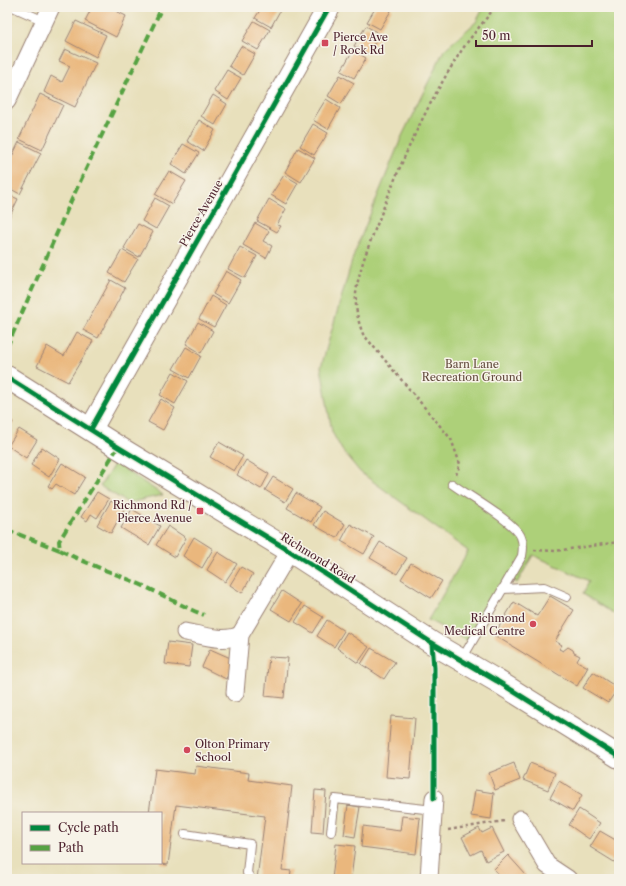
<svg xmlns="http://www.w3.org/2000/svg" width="626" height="886" font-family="'Libre Caslon Text',serif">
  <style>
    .green { fill: #add079; stroke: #7c7852 }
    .building { fill: #eab77d }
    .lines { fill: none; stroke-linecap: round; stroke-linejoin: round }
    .lane-casing { stroke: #998074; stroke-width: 10 }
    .street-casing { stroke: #998074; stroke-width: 19 }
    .secondary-casing { stroke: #998074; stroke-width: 24 }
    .path { stroke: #998074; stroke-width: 2.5; stroke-dasharray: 3 3; stroke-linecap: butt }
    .lane { stroke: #fff; stroke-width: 8 }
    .street { stroke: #fff; stroke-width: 17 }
    .secondary { stroke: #fff; stroke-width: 22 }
    .quiet { stroke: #56a243; stroke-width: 4; stroke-dasharray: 8 4; stroke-linecap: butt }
    .cycleway-casing { stroke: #f7f3e8; stroke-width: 8 }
    .cycleway { stroke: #00873e; stroke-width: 5 }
    .poi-dot { fill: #d1495b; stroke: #f7f3e8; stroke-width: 1.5 }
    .labels { text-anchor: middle; stroke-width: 3; stroke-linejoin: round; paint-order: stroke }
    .poi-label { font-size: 11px; fill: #4a1f2b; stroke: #f7f3e8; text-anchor: start }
    .street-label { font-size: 11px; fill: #4a1f2b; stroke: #f7f3e8 }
    .park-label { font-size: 11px; fill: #634b3e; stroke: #f7f3e8 }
  </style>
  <rect width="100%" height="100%" fill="#f7f3e8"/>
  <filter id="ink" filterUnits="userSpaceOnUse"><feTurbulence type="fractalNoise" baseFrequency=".025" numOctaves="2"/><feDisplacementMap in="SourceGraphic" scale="8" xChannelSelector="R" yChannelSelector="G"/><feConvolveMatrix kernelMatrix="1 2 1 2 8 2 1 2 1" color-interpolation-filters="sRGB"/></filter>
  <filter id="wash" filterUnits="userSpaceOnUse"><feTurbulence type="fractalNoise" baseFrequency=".012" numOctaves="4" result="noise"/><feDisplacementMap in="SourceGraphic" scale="16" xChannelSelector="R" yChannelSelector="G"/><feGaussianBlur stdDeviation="0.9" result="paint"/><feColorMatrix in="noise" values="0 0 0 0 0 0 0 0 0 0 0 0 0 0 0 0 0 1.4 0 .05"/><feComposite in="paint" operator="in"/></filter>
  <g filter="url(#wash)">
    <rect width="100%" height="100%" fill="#e8e0bc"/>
    <g class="green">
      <path d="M484 7H619V617L583 594 589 581 533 555 517 583 507 576 468 641 428 620 468 551 360 472 342 450 332 432 321 367 354 254 402 136 444 50 476 22Z"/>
      <path d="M115 463 163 495 128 503 100 486Z"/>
    </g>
    <g id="blocks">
      <g class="building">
        <path d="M82 7H108L126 16 116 37 85 21 90 11Z"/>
        <path d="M262 7H282L271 27 255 18Z"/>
        <path d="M376 7H389L392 9 380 29 367 22Z"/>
        <path d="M76 21 106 35 96 57 66 41Z"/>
        <path d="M254 21 270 30 258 50 242 41Z"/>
        <path d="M366 26 380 34 368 54 354 46Z"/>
        <path d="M241 46 255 54 243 75 229 66Z"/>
        <path d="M65 49 96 63 75 107 44 92 51 76 62 82 70 66 59 61Z"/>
        <path d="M353 50 366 58 354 78 341 71Z"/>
        <path d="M227 70 241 78 228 100 214 91Z"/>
        <path d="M340 75 354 83 341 104 328 96Z"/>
        <path d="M40 94 63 105 42 150 19 139Z"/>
        <path d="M213 95 227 104 215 125 201 116Z"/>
        <path d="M326 99 340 108 328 129 313 120Z"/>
        <path d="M199 120 215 130 203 151 187 141Z"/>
        <path d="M313 124 328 133 314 155 300 146Z"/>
        <path d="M19 142 41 153 20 194 7 187V167Z"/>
        <path d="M183 144 199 153 186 174 171 164Z"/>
        <path d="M298 148 315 158 301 182 285 172Z"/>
        <path d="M169 171 186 181 172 204 155 194Z"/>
        <path d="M284 175 298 183 286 204 271 195Z"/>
        <path d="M7 194 18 199 7 222Z"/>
        <path d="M155 198 169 206 156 229 142 221Z"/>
        <path d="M269 199 286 209 277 225 281 226 277 232 257 221Z"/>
        <path d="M255 223 269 231 263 241 272 246 266 258 243 245Z"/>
        <path d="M138 224 153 232 139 257 124 248Z"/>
        <path d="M240 247 257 256 245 278 228 269Z"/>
        <path d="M122 250 138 259 124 282 109 273Z"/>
        <path d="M226 271 241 280 228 303 213 294Z"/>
        <path d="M111 280 125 288 98 338 83 330Z"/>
        <path d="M211 296 226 305 214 327 199 319Z"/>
        <path d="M198 322 213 331 201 353 186 344Z"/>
        <path d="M77 332 93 341 68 382 37 366 47 346 64 356Z"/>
        <path d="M186 347 201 356 189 378 173 369Z"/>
        <path d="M173 372 188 381 175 404 160 395Z"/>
        <path d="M161 399 175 408 163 430 148 422Z"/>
        <path d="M7 418 13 422 7 431Z"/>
        <path d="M19 429 37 440 26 458 8 446Z"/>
        <path d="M219 442 243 456 234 471 210 457Z"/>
        <path d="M42 447 60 459 49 477 31 465Z"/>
        <path d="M246 460 269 474 261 489 237 475Z"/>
        <path d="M62 463 85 477 74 495 56 484 52 489 48 486Z"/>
        <path d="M273 477 293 489 285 502 265 490Z"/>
        <path d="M97 492 109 499 97 518 91 514 87 521 81 517Z"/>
        <path d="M296 493 320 507 311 522 287 508Z"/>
        <path d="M111 501 124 509 111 533 97 525Z"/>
        <path d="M132 509 160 526 149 545 121 528Z"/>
        <path d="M323 511 345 524 337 538 314 525Z"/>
        <path d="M350 524 374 537 364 554 341 541Z"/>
        <path d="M168 526 186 538 175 557 156 545Z"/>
        <path d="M194 537 213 549 202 568 183 556Z"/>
        <path d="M380 542 407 558 397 574 370 558Z"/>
        <path d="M218 552 237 564 225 582 207 570Z"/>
        <path d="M411 563 442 581 431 598 401 579Z"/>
        <path d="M241 567 253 574 242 593 230 585Z"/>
        <path d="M282 591 302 604 291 621 271 609Z"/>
        <path d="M550 596 574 610 555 641 562 645 559 649 563 651 568 647 573 650 574 653 580 656 577 661 588 667 577 686 494 635 514 602 537 616Z"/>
        <path d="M305 606 323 617 313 633 295 622Z"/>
        <path d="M327 620 344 631 334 647 317 636Z"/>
        <path d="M347 632 369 647 358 663 337 648Z"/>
        <path d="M168 642 192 645 189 667 165 664Z"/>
        <path d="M371 648 395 662 384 679 361 664Z"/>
        <path d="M210 649 235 660 226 679 202 667Z"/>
        <path d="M269 657 288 658 284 698 265 696Z"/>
        <path d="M593 672 618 688 608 703 583 688Z"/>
        <path d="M391 716 415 718 410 779 386 777Z"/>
        <path d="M514 763 520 780 495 790 489 773Z"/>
        <path d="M530 763 555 773 548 790 523 780Z"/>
        <path d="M196 766 249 773 248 780 292 786 282 870 291 871 290 879H257L265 816 176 805 168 865 161 864V813H149L155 769 195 774Z"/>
        <path d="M559 781 582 795 573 811 550 798Z"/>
        <path d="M315 790 326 791 323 833 312 832Z"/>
        <path d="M475 790 494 793 491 819 471 816Z"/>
        <path d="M348 805 360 807 355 837 344 835Z"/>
        <path d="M579 809 600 823 589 839 569 825Z"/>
        <path d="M402 816 420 818 416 854 361 847 363 826 400 831Z"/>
        <path d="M479 828 482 833 492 828 504 852 486 861 481 850 471 855 462 837Z"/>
        <path d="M600 831 619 842V865L590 847Z"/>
        <path d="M336 844 355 846 351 879H332Z"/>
        <path d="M508 855 526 875 521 879H503L494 869Z"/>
      </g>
    </g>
  </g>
  <g filter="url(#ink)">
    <use href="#blocks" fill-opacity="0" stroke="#998074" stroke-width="1"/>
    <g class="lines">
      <defs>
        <g id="lane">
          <path d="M13 7 44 21"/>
          <path d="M452 484C467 495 515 522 521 537 524 544 523 550 522 556L462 659"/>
          <path d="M502 589 544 587 567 597"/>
          <path d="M331 832 335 799 434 810"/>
          <path d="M185 834 250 844 247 873 251 879"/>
        </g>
        <g id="street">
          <path d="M7 101 51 7"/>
          <path d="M185 632C202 635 223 643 240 635"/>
          <path d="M235 693 240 635 290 551"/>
          <path d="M520 819 547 865 568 879"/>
          <path d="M429 879 434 798"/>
        </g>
        <g id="secondary">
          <path d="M7 377 118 447 290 551 432 643 497 681 619 757"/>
          <path d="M91 429 329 7"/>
        </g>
      </defs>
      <use href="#lane" class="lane-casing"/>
      <use href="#street" class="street-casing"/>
      <use href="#secondary" class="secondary-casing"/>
      <g class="path">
        <path d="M456 475 460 464 451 439 363 334C357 319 354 303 357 286 361 263 371 240 380 217 401 161 427 104 460 53 470 37 484 22 495 7"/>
        <path d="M534 550 555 551 619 542"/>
        <path d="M448 830 504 821"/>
      </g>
      <use href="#lane" class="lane"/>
      <use href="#street" class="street"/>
      <use href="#secondary" class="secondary"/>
      <g class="quiet">
        <path d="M7 347 71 201 162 7"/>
        <path d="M118 447 59 541 60 550C85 563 111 572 137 583 160 593 181 606 204 615"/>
        <path d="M7 530 60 550"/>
      </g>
      <defs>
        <g id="cycleway">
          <path d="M7 377 118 447 290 551 432 643 497 681 619 757"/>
          <path d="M91 429 329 7"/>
          <path d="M432 643 434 668V798"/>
        </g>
      </defs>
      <use href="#cycleway" class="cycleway-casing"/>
      <use href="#cycleway" class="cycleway"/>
    </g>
  </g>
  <g class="poi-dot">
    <rect x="321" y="39" width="8" height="8" rx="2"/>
    <rect x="196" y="507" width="8" height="8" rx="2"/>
    <circle cx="533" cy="624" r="4"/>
    <circle cx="187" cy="750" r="4"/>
  </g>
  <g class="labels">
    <g class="poi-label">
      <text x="333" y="41">Pierce Ave<tspan x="333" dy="13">/ Rock Rd</tspan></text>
      <text x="192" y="509" text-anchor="end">Richmond Rd /<tspan x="192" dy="13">Pierce Avenue</tspan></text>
      <text x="525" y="622" text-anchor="end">Richmond<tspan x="525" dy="13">Medical Centre</tspan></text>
      <text x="195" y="748">Olton Primary<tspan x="195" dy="13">School</tspan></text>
    </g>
    <g class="street-label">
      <text transform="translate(201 213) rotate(-60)" y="4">Pierce Avenue</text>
      <text transform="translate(318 558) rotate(32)" y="4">Richmond Road</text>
    </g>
    <g class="park-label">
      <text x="472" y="368">Barn Lane<tspan x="472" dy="13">Recreation Ground</tspan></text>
    </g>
  </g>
  <rect width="626" height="886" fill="none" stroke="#f7f3e8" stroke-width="24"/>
  <rect x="22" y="812" width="140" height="52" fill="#f7f3e8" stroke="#b29e9c"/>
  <rect x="30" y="825" width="20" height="6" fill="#00873e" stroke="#b29e9c"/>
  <text x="58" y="832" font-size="12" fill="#4a1f2b">Cycle path</text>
  <rect x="30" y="845" width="20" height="6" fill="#56a243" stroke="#b29e9c"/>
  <text x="58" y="852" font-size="12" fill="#4a1f2b">Path</text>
  <path d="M476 40v6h116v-6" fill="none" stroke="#4a1f2b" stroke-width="2"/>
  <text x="482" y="40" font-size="12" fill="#4a1f2b" stroke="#f7f3e8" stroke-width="3" paint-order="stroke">50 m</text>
</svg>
